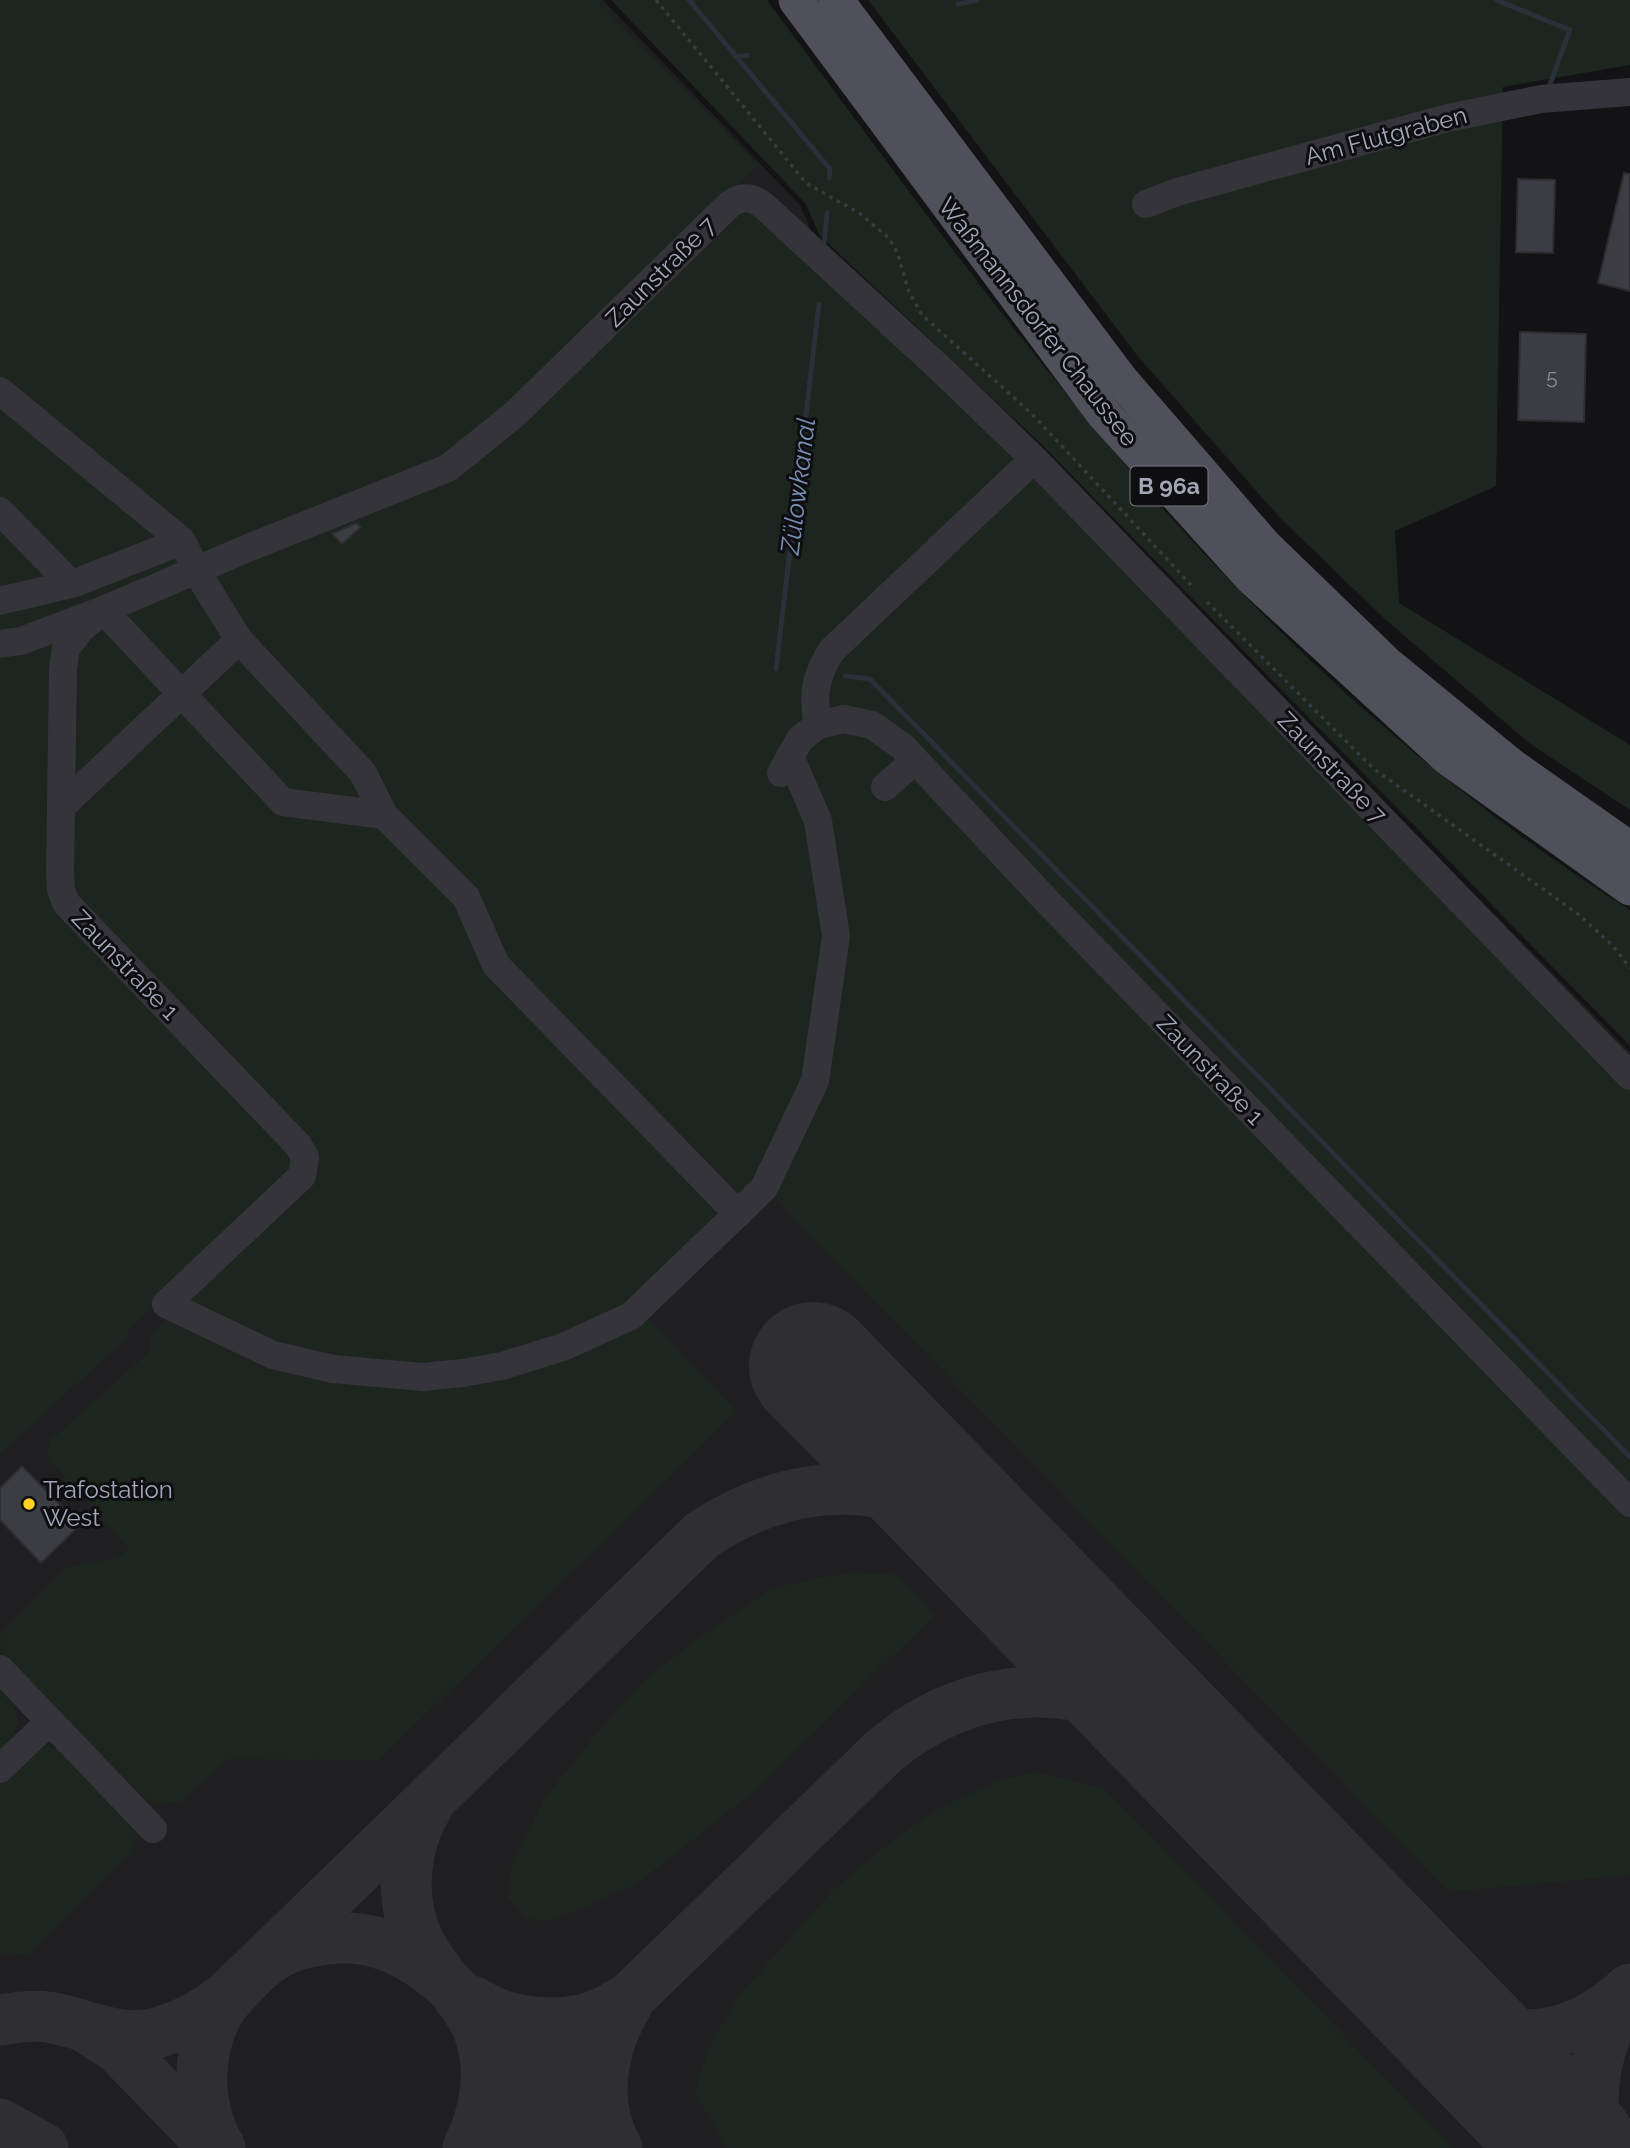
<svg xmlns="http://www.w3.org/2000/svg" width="1630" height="2148" font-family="Raleway,sans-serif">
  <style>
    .built { fill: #1f1f22 }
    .green { fill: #1d251f }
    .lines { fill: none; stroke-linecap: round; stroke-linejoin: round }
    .stream { stroke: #28303a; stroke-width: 5 }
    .taxiway { stroke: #2e2e33; stroke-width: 51 }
    .runway { stroke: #2e2e33; stroke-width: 128 }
    .building { fill: #3c3d43; stroke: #2d2d31; stroke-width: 2 }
    .path { stroke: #3a3b41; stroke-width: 3.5; stroke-dasharray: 3.5 5; stroke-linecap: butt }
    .minor { stroke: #34343a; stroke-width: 28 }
    .major { stroke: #4f505a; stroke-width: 35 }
    .poi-dot { fill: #ffd321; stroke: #0e0e10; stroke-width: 2.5 }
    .labels { text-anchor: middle; stroke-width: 6; stroke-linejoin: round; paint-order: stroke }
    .number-label { font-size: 21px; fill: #898c9a }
    .shield { fill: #0e0e10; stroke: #767885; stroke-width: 2 }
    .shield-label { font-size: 23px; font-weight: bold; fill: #a3a6b7 }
    .street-label { font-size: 24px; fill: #a3a6b7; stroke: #0e0e10 }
    .poi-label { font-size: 24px; fill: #a3a6b7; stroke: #0e0e10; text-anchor: start }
    .water-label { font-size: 26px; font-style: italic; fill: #778fb5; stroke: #0e0e10 }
  </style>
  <rect width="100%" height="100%" fill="#131315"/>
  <path class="built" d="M0 0H603L800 205 815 239 1025 436 1630 1052V2148H0Z"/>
  <g class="green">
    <path d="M0 0H597L758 165 734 189 985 424 1630 1087V1875L1449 1892 756 1179 630 1307 500 1358 407 1368 272 1347 168 1294 129 1329 127 1338 0 1454Z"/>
    <path d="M611 0H767C884 158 1000 318 1127 467 1268 634 1445 794 1630 910V1046L1044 447 819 235 806 204Z"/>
    <path d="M868 0H1630V65L1503 87 1496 486 1395 531 1399 603 1630 745V810L1529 743 1385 619 1280 518 1136 354Z"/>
    <path d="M170 1315 426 1385 644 1315 737 1411 379 1760 227 1759 181 1802 154 1804 134 1790 1 1652 0 1636 3 1629 66 1567 117 1558 129 1548 50 1461 47 1449 51 1440 149 1352 150 1336Z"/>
    <path d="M850 1572 896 1575 935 1615 752 1793 638 1883 581 1909 542 1922 524 1917 508 1898 509 1872 544 1799 600 1729 647 1678 693 1642 772 1588Z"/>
    <path d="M0 1685C23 1710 24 1729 0 1753Z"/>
    <path d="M48 1746 73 1753 135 1823 136 1837 130 1853 29 1954 0 1953V1787L35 1752Z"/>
    <path d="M1036 1772 1105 1789 1453 2148H725L695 2091 709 2048 735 2000 834 1889 879 1851 934 1811 997 1781Z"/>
  </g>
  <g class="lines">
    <g class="stream">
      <path d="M689 0 830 169 829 178"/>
      <path d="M1496 0 1570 30 1549 87"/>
      <path d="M958 4 977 0"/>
      <path d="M736 57 747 55"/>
      <path d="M824 243 827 213"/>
      <path d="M776 669 819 304"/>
      <path d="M845 676 870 679 1630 1457"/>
    </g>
    <g class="taxiway">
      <path d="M427 1807C399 1856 398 1917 432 1963 447 1985 468 2004 478 2029 493 2068 486 2112 468 2148"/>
      <path d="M472 2001C514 2028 578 2032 620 2003"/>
      <path d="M1436 2007C1451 2014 1465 2022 1481 2027 1539 2046 1587 2029 1630 1989"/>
      <path d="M0 2020C19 2017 39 2014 58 2019 90 2026 123 2042 156 2033 182 2026 206 2014 226 1997 245 1981 261 1961 284 1950 301 1942 321 1939 340 1938 413 1936 458 1994 505 2042 539 2077 574 2113 609 2148"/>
      <path d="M87 2028 118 2048 215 2148"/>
      <path d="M0 2124 43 2148"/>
      <path d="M220 2148C196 2107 196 2052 219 2011 227 1997 241 1985 252 1973L702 1535C793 1475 897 1471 983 1542"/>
      <path d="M475 2148 883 1752C970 1677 1086 1671 1178 1742"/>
      <path d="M497 2148C526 2138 558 2139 586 2148"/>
      <path d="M617 2148C592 2105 601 2048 626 2007"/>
      <path d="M1601 2148C1584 2096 1596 2037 1629 1994"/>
    </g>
    <path class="runway" d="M813 1366 1573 2148"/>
  </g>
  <g class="building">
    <path d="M1624 173 1630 174V291L1598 283Z"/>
    <path d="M1518 179 1555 180 1553 253 1516 252Z"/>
    <path d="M1520 332 1586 334 1584 422 1518 420Z"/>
    <path d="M356 523 361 527 342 544 332 534Z"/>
    <path d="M22 1466 80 1525 41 1563 0 1520V1488Z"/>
  </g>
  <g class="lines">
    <g class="path">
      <path d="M656 0 806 183 859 213 889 238 897 252 909 292 922 315 1032 414 1192 586"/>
      <path d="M1207 602 1374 769 1578 914 1613 946 1630 968"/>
    </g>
    <g class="minor">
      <path d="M1146 204 1177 192 1448 118 1541 99 1630 92"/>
      <path d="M0 391 182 541 197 572 239 640 363 773 384 815"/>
      <path d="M0 511 71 584"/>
      <path d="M0 601 75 583 182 541"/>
      <path d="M0 644 21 641 103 610 283 802 384 815 466 897 496 965 738 1214"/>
      <path d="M818 725C812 694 815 678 831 651L1034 459"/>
      <path d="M790 756 818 821 836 936 815 1081 764 1188 631 1316 563 1347 502 1366 463 1373 423 1377 333 1369 273 1355 166 1304 302 1176 305 1157 298 1145 66 903 61 890 60 873 63 669 66 648 81 629 103 610 248 548 448 468 515 414 730 204C742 195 753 197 764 206L944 372 1034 459 1630 1076"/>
      <path d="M781 773 800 739 818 725 844 719 872 725 903 747 1043 897 1630 1503"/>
      <path d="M885 787 915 760"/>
      <path d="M62 806 239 640"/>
      <path d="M0 1669 153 1829"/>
      <path d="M0 1769 50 1721"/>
    </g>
    <g class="major">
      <path d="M796 0 1103 413 1251 577 1448 758 1630 888"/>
      <path d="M836 0 1121 380 1264 545 1387 664 1513 767 1630 849"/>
    </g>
  </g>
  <circle class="poi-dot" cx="29" cy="1504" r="7"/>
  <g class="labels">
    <g class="number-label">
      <text x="1552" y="384">5</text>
    </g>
    <rect class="shield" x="1130.5" y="466.5" width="77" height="39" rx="5"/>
    <g class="shield-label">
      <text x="1169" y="494">B 96a</text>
    </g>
    <g class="street-label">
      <text transform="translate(1386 136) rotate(-15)" y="8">Am Flutgraben</text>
      <text transform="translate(661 272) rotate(-45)" y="8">Zaunstraße 7</text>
      <text transform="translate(1038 322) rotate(52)" y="8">Waßmannsdorfer Chaussee</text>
      <text transform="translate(1332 768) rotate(46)" y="8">Zaunstraße 7</text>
      <text transform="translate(125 965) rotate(46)" y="8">Zaunstraße 1</text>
      <text transform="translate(1210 1070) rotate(46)" y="8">Zaunstraße 1</text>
    </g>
    <g class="poi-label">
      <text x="43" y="1498">Trafostation<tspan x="43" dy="28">West</tspan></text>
    </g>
    <g class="water-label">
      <text transform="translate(798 486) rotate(-83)" y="9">Zülowkanal</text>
    </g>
  </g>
</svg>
